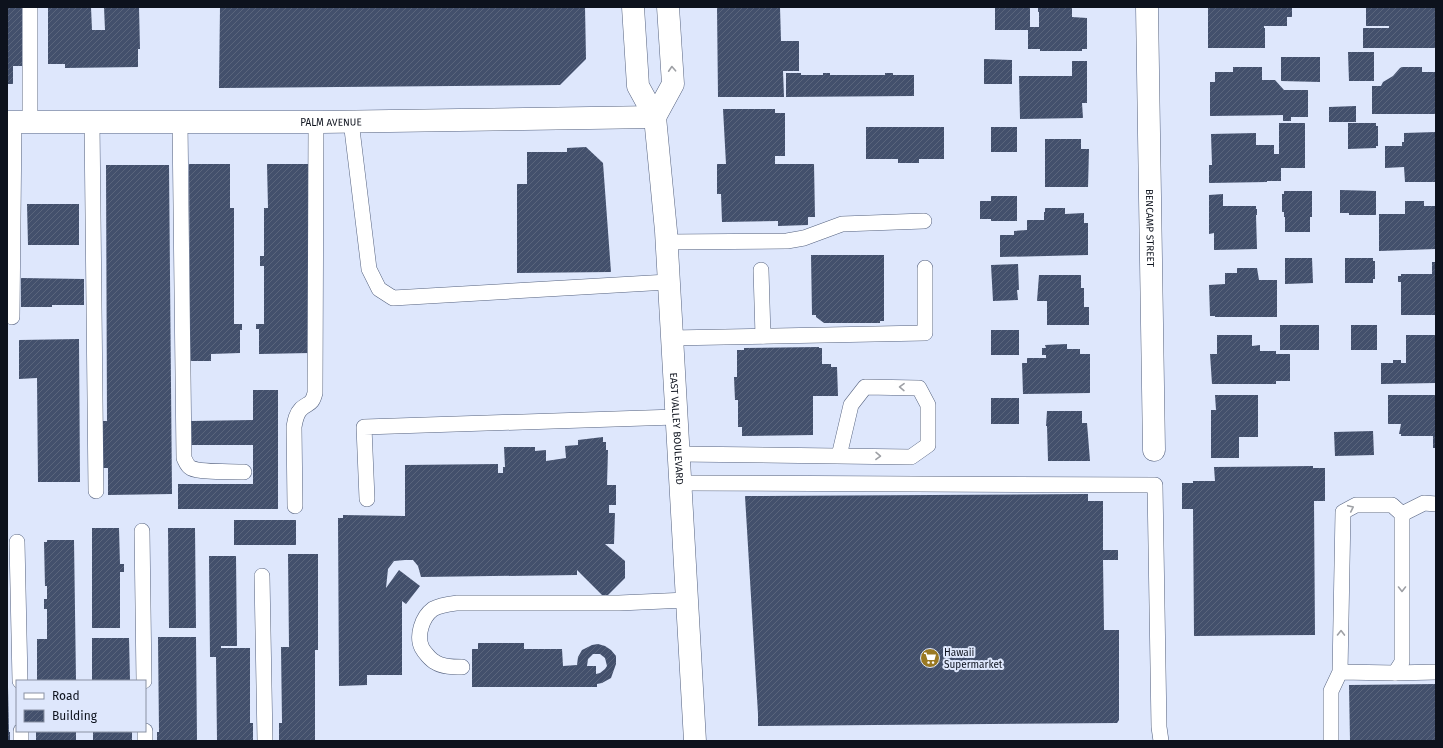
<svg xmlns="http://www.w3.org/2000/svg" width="1443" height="748" font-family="'Fira Sans',sans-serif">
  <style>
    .building { fill: url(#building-hatch); fill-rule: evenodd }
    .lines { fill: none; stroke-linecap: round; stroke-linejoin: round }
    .service-casing { stroke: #55627f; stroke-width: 16 }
    .minor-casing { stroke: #55627f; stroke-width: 23 }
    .primary-casing { stroke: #55627f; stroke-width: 23 }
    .service { stroke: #fff; stroke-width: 15 }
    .minor { stroke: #fff; stroke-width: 22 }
    .primary { stroke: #fff; stroke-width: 22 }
    .oneway { stroke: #9ea0a5 }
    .labels { text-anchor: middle; stroke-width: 4; stroke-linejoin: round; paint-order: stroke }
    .street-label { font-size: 10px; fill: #0d121d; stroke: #dee7fc }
    .poi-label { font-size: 10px; fill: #0d121d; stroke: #dee7fc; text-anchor: start }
  </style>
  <defs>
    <pattern id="building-hatch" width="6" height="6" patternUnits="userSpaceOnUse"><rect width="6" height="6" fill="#43506c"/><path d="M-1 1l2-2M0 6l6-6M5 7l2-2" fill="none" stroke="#5a657c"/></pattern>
  </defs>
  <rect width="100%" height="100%" fill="#dee7fc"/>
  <g class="building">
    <path d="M7 7H23V66H13V84H7Z"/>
    <path d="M48 7H91L92 30H105L104 7H139L140 49H138V67L65 68V64H48Z"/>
    <path d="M220 7H585L586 59 560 85 219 88Z"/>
    <path d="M717 7H780L781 41H799V71H783L784 97H718Z"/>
    <path d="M995 7H1030V27H1039V12H1038V7H1072V17L1087 18V49H1082V51H1040V49H1028V30H995Z"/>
    <path d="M1292 7V17H1287V26H1264V28H1265V48H1208V8Z"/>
    <path d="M1366 7H1436V48H1363V28H1389V26H1366Z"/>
    <path d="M1348 52H1374V81H1349Z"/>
    <path d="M1281 57H1320V82L1281 81Z"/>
    <path d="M984 59 1012 60V84H984Z"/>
    <path d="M1072 61H1087V103H1082L1083 118 1020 119 1019 76H1072Z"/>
    <path d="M1233 67H1262V80H1275L1284 90H1308V117H1291V121H1283V115L1210 116V82H1215V72H1233Z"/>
    <path d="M1402 67H1422V72H1436V114H1372V86H1381L1383 82 1393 76 1400 68Z"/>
    <path d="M786 73H801V75H823V73H830V75H885V73H893V75H914V96L786 97Z"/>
    <path d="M1356 106V122H1329V107Z"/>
    <path d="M723 109H775V113H785V156H775V164H814L815 217H808V225L778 226V221L722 222 721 194H717V164H726Z"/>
    <path d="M1279 123H1305V168H1281V181H1267V182L1209 183V165H1212L1211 134 1256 133V145H1274V154H1279Z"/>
    <path d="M1348 123H1376V126H1378V146H1376V148L1348 149Z"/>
    <path d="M866 127H944V159H919V163H898V159H866Z"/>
    <rect x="991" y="127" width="26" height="25"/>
    <path d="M1436 132V182H1405L1404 167 1385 168V146H1402V142H1404V133Z"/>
    <path d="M1045 139H1081V149H1089L1088 187H1045Z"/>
    <path d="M586 147 603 163 611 272 517 273V184H527V152H567V148Z"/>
    <path d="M189 164H230V208H234V324H242V330H240V353L211 354V361H190Z"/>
    <path d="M267 164H308L310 353 259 354V329H256V324H264V266H260V256H264V208H268Z"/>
    <path d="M106 165H169L172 494 108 495V468H102L101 421H107Z"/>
    <path d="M1340 190 1376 191V215H1349V213H1340Z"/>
    <path d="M1284 191H1312V217H1310V232H1285V217H1284V212H1282V194H1284Z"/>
    <path d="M1223 194V206H1256V209H1257V215H1256L1257 249 1214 250V233L1209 234V195Z"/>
    <path d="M991 196H1017V221H991V219H980V201H991Z"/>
    <path d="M1405 201H1424V206H1436V249L1379 251V214H1405Z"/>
    <path d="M27 204H79V245H28Z"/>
    <path d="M1045 208H1065V214L1084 213V223H1088V255L1000 257V235H1014V231L1027 230V220H1044V212H1045Z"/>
    <path d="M811 255H884V321H880V323H824L816 317V315H812Z"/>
    <path d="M1285 258H1312L1313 283 1285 284Z"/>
    <path d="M1345 258H1373V261H1375V279H1373V283H1345Z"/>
    <path d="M1432 262H1436V315H1401V282H1398V276H1401V274H1432Z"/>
    <path d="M1018 264 1019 290H1017L1018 300 993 301 991 265Z"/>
    <path d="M1237 268H1257L1259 280H1277V317H1215V316H1210L1209 285 1225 284V273H1237Z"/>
    <path d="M1039 275H1081V288H1084V307H1089V325H1047V301H1037Z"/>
    <path d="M21 278 84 279V305H52V307H21Z"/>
    <rect x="1280" y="325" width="39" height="25"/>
    <rect x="1351" y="325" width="26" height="25"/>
    <rect x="991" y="330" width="28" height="25"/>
    <path d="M1217 335H1252V346L1260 345V351H1276V354H1290V381H1276V384H1212L1210 354H1217Z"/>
    <path d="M1406 335H1436V383L1381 384V363H1393V360H1401V363H1406Z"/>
    <path d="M79 339 80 482H38L37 378 19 379V340Z"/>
    <path d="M1067 344V349H1080V354H1090V393L1023 394 1022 363H1027V358H1046V355H1042V348H1046L1045 345Z"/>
    <path d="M819 347V348H822V364H831V367H837L838 396H813V435L742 436V427H738V400H735L734 377H737V350H744V348Z"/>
    <path d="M253 390H278V509H178V484H253V445H191V421L253 420Z"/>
    <path d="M1215 395H1258V437H1239V458H1211V410H1216Z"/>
    <path d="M1388 395H1436V448H1433V436H1401V434H1399L1401 424H1388Z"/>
    <rect x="991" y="398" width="28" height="26"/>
    <path d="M1047 411H1082V423H1087L1090 461H1048L1047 426H1046Z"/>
    <path d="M1373 431 1374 455 1335 456 1334 432Z"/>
    <path d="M603 437V442H606V450H608L607 485H616V505H609V513H615L614 544H605L625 561V578L605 598 577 570V575L421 577 418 566 413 560H405L394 561 388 569 386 588 399 570 420 586 406 604 402 601V675H367V685L339 686 338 518H343V515L405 516V465L498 464V473H503V467H505L504 447H535V451L546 450V461L566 458 565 446 578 445V440Z"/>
    <path d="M1313 466V468H1325V501H1314L1315 635 1194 636 1193 509H1182V483H1193V481H1215L1214 467Z"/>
    <path d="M1088 494V501H1103V550H1118V560H1103L1104 630H1119V720L1117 723 758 726V714L745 496Z"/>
    <rect x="234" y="520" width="62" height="25"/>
    <path d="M92 528H119L120 564H124V572H120V628H92Z"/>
    <path d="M168 528H195L196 628H169Z"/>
    <path d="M47 540H74L76 681H37V639H47V609H44V599H47V586H45L44 542H47Z"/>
    <path d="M288 554H318V650H315V741H279V723H282L281 647H289Z"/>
    <path d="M209 556H236L237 646H221V648H250V723H253V741H217L216 657H210Z"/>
    <path d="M158 637H196L197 741 157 740V732H159Z"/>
    <path d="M92 638H129L130 681H92Z"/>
    <path d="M478 643H524V649H562L563 666 577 665 578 657 582 650 592 645 598 644 605 646 611 650 616 656V664L611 678 602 683 597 684V687H472V649H478ZM593 654H600L605 658 607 666 605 669 600 673 596 674V666H587L588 659Z"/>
    <path d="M1436 684V741H1350L1349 685Z"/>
    <path d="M7 687H8L9 732H10V741H7Z"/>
    <path d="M76 731V741H36V732L38 731Z"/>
    <path d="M93 731H130L132 732V741H93Z"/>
  </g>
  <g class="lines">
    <defs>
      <g id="service">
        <path d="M30 7V122"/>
        <path d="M351 121 369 269 379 289 393 298 668 282"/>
        <path d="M92 122 96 491"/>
        <path d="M180 122 184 458C186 462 187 466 191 468 201 473 232 471 244 472"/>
        <path d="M666 242 787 241 804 238 842 224 924 221"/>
        <path d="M761 270 763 336"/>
        <path d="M12 317 14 122"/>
        <path d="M671 338 925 333V268"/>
        <path d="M678 454 911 457 928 445V405L919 388 865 387 851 405 839 456"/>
        <path d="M680 483 1155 485 1159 727 1161 741"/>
        <path d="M367 499 364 427 676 417"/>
        <path d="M295 506 294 427C295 421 296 414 301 409 309 402 312 405 315 393L316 122"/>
        <path d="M1402 514 1424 503 1436 504"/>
        <path d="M142 531 144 681"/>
        <path d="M17 542 20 681"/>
        <path d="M262 576 265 741"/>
        <path d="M462 667C454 667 442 667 435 662 431 660 424 652 422 648 416 636 422 617 433 609 440 605 449 604 457 603H619L687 600"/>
        <path d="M1395 673 1436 672"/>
        <path d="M21 731V741"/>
        <path d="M145 731V741"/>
        <path d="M1331 741V691L1340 672 1343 512 1356 505H1392L1402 514V662L1395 673 1340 672"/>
      </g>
      <g id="minor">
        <path id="s1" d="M1147 7 1154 450"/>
        <path id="s2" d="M7 122H322L655 117"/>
      </g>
      <g id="primary">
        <path id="s3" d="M633 7 638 86 655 117 666 231 695 741"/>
        <path d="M655 117 673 84 668 7"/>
      </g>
    </defs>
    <use href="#service" class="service-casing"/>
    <use href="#minor" class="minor-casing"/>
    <use href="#primary" class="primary-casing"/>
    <use href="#service" class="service"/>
    <use href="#minor" class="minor"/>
    <use href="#primary" class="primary"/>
  </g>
  <defs><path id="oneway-chevron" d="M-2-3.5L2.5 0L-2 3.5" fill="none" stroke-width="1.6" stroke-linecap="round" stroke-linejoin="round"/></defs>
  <g class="oneway">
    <use href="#oneway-chevron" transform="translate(672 69) rotate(-93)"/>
    <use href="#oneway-chevron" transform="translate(902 387) rotate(-179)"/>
    <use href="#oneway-chevron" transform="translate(878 456) rotate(1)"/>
    <use href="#oneway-chevron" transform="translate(1351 508) rotate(-25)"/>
    <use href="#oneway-chevron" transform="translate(1402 589) rotate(90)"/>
    <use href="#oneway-chevron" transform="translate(1341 633) rotate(-89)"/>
  </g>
  <defs>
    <symbol id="supermarket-disc" viewBox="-11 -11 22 22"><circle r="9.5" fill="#9a7923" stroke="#dee7fc"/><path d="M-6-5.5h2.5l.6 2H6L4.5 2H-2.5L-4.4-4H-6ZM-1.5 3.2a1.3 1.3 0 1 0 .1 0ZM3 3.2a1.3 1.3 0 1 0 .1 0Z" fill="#fff"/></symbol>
  </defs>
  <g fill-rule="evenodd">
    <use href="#supermarket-disc" x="919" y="647" width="22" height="22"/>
  </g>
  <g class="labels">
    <g class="street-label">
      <text dy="4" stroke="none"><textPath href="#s2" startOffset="324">PALM AVENUE</textPath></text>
      <text dy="4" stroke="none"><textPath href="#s1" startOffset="221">BENCAMP STREET</textPath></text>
      <text dy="4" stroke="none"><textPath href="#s3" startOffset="427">EAST VALLEY BOULEVARD</textPath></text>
    </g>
    <g class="poi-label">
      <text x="944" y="656">Hawaii<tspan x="944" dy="12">Supermarket</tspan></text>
    </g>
  </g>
  <rect width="1443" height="748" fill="none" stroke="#0d121d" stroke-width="16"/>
  <rect x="16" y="680" width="130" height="52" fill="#dee7fc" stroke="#8a92a3"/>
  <rect x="24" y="693" width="20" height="6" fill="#ffffff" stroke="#8a92a3"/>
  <text x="52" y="700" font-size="12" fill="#0d121d">Road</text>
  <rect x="24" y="710" width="20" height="12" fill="url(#building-hatch)" stroke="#8a92a3"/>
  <text x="52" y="720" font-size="12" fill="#0d121d">Building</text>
</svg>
